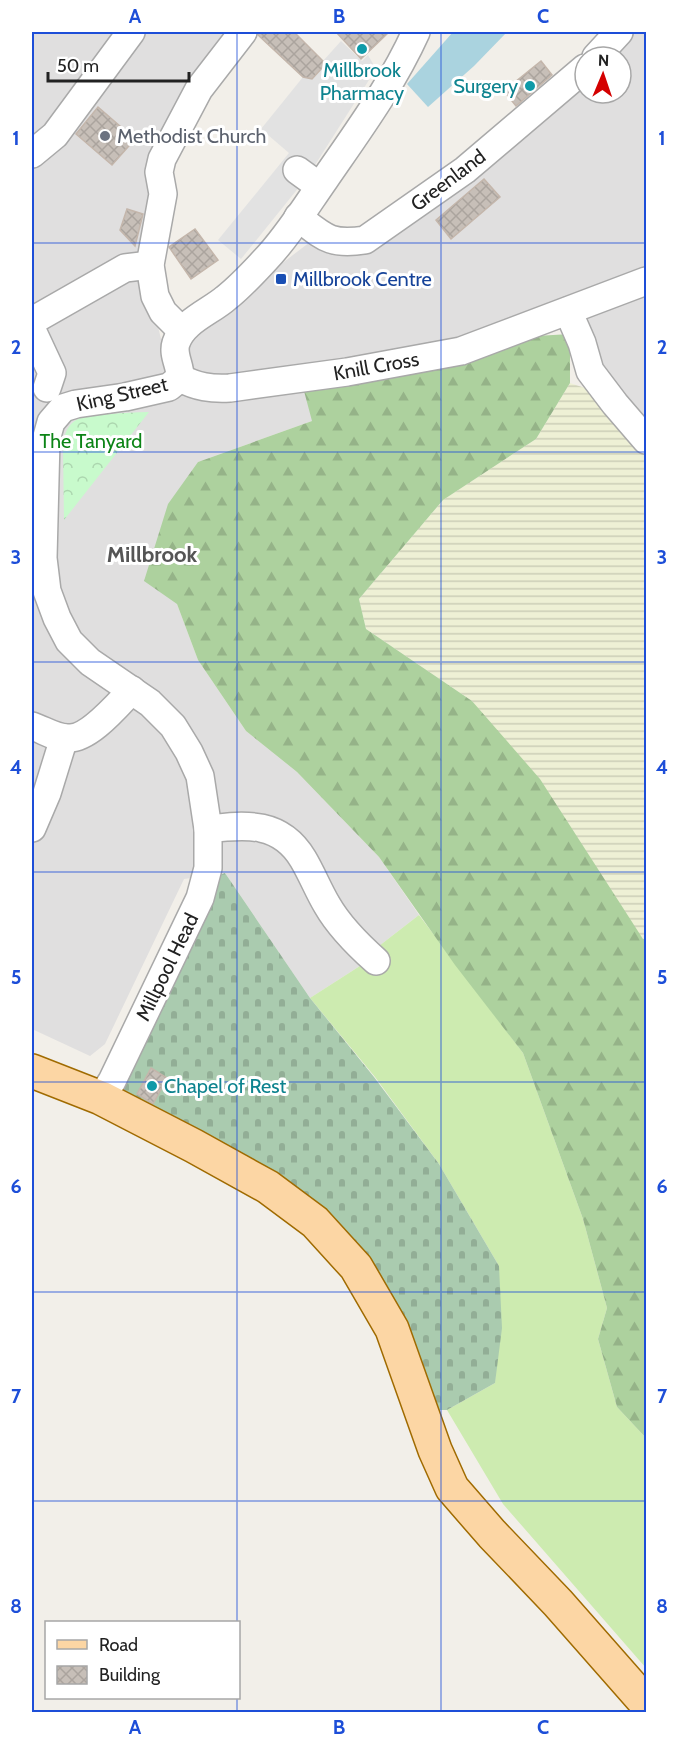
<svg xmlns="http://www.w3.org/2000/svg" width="678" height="1744" font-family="Cabin,sans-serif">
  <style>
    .residential { fill: #e0dfdf }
    .farmland { fill: url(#farmland-rules) }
    .grass { fill: #cdebb0 }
    .forest { fill: url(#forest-firs) }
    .cemetery { fill: url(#cemetery-stones) }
    .park { fill: url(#park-crowns) }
    .parking { fill: #e2e2e2 }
    .water { fill: #aad3df }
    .building { fill: url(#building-cross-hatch); stroke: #c4b6ab; stroke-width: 1.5 }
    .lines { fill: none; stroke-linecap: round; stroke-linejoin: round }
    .minor-casing { stroke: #a9a9a9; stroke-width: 30 }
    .major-casing { stroke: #a06b00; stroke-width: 36 }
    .minor { stroke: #fff; stroke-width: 27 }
    .major { stroke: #fcd6a4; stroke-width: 33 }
    .grid { fill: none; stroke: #1d4ed8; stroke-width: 1.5; stroke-opacity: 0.55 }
    .culture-dot { fill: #0f9aa8; stroke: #fff; stroke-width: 2 }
    .worship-dot { fill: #6b7280; stroke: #fff; stroke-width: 2 }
    .transit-dot { fill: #1a4fb4; stroke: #fff; stroke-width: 2 }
    .labels { text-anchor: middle; stroke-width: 6; stroke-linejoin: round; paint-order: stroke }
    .culture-label { font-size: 20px; fill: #0d838f; stroke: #fff }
    .worship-label { font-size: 20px; fill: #5b616d; stroke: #fff; text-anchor: start }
    .street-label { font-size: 20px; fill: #222; stroke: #fff }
    .transit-label { font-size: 20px; fill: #164399; stroke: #fff; text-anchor: start }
    .park-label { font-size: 20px; fill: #0c8416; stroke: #fff }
    .quarter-label { font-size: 22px; font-weight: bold; fill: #555; stroke: #fff }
    .neatline { fill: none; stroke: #1d4ed8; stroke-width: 2 }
    .grid-label { font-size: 20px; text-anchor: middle; font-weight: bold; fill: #1d4ed8 }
  </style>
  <defs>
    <pattern id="farmland-rules" width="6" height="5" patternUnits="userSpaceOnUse" patternTransform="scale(1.5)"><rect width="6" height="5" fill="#eef0d5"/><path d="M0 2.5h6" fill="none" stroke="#ccceb7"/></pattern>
    <pattern id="forest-firs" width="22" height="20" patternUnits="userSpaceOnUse" patternTransform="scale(1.5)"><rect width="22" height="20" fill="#add19e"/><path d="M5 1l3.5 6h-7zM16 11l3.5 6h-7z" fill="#95b388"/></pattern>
    <pattern id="cemetery-stones" width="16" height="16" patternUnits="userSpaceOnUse" patternTransform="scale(1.5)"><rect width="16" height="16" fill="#aacbaf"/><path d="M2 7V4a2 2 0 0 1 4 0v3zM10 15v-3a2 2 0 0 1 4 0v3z" fill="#92ae96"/></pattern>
    <pattern id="park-crowns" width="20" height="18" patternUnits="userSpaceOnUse" patternTransform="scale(1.5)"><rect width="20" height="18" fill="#c8facc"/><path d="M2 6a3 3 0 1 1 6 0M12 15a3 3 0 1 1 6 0" fill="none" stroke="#acd6af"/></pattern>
    <pattern id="building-cross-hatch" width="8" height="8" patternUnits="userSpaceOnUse" patternTransform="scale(1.5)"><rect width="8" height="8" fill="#c7bfb8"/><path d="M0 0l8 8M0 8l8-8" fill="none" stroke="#aba49e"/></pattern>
  </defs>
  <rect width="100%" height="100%" fill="#f2efe9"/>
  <path class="residential" d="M32 32H231L209 56 142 260 161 339 217 313 310 242 341 252 585 80V93H621V57H607L631 32H646V425L601 375 577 300 312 421 198 462 177 604 198 660 246 731 297 772 379 857 419 915 379 946 363 964 310 998 225 873 184 879 105 1044 90 1056 32 1029Z"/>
  <path class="farmland" d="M570 383 588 389 646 457V938L643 939 472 701 366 629 359 599 443 500 536 439Z"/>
  <path class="grass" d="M419 915 523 1053 583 1219 607 1308 598 1339 617 1407 646 1438V1668L503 1504 447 1410 495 1383 499 1266 439 1164 375 1077 310 998 363 964 379 946Z"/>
  <path class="forest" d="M570 334V383L536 439 443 500 359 599 366 629 472 701 540 779 643 939 646 938V1438L617 1407 598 1339 607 1308 583 1219 523 1053 455 965 379 857 297 772 246 731 198 660 177 604 144 581 168 504 198 462 312 421 304 391 536 336Z"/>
  <path class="cemetery" d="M225 873 310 998 374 1077 439 1164 499 1266 502 1328 495 1383 447 1410H438L377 1276 129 1099 123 1089 131 1069 219 875Z"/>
  <path class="park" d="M149 412 64 520 63 448C65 416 83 415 110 414 123 413 136 412 149 412Z"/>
  <path class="parking" d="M341 41 362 61 368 55 376 69 308 176 241 259 218 240 289 153 261 129 303 77 312 79 323 67V61Z"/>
  <path class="water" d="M453 32H507L474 66 428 107 407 84Z"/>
  <g class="building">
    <path d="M258 32H294L323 61V67L312 79 303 77 258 35Z"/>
    <path d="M336 32H389L361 59Z"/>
    <path d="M541 61 552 75 516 106 504 91Z"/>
    <path d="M98 107 135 139 112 165 76 134Z"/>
    <path d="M484 179 500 197 451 239 436 220Z"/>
    <path d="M127 209 143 214 135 246 120 230Z"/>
    <path d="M195 229 218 260 191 279 169 247Z"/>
    <path d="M151 1068 167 1078 153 1104 137 1094Z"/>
  </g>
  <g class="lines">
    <defs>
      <g id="minor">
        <path d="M596 57 619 32"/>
        <path d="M32 154 55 135 131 32"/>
        <path d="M297 170 319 186"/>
        <path d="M298 217C325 238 330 245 365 240L465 170 585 68"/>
        <path d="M568 311 582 343 590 371 615 404 646 440"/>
        <path d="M32 321 125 268 150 265"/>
        <path d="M32 330 52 373 47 388"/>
        <path d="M182 331 163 312 155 296 150 265 163 194 159 172 162 159 199 89 243 32"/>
        <path d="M180 378C197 387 211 389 230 388L347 372 461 351 646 281"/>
        <path d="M180 378C181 366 172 355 176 343 183 321 210 312 226 298 240 287 253 273 265 260 288 236 306 206 325 179 358 131 392 85 416 32"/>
        <path d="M32 726C44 730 55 738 68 738 89 740 119 703 132 690"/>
        <path d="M32 828 47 793 64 738"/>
        <path d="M208 829C247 824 281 822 303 859 312 874 318 890 327 905 339 926 358 945 376 961"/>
        <path d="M101 1098 112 1081 200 898 208 868V829L200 776 189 752 173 726 150 703 90 662 69 641 57 618 47 591 43 558 46 440 51 422 63 408 76 404 125 397 169 387 180 378"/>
      </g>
      <path id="major" d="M32 1071 101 1098 194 1146 268 1187 315 1222 356 1267 392 1329 435 1450 452 1488 492 1534 558 1603 646 1703"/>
    </defs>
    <use href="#minor" class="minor-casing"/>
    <use href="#major" class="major-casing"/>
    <use href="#minor" class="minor"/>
    <use href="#major" class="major"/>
  </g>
  <path class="grid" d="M237 32V1622M441 32V1712M32 243H646M32 452H646M32 662H646M32 872H646M32 1082H646M32 1292H646M32 1501H646M237 1698V1712"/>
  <g class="culture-dot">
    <circle cx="362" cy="49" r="6"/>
    <circle cx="530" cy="86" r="6"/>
    <circle cx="152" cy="1086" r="6"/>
  </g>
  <circle class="worship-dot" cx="105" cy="136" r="6"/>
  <rect class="transit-dot" x="275" y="273" width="12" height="12" rx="3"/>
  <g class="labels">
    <g class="culture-label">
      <text x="362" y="77">Millbrook<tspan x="362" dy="23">Pharmacy</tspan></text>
      <text x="518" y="93" text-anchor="end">Surgery</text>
      <text x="164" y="1093" text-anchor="start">Chapel of Rest</text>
    </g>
    <g class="worship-label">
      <text x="117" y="143">Methodist Church</text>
    </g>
    <g class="street-label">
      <text transform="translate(448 180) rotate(-37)" y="7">Greenland</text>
      <text transform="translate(376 366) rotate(-10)" y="7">Knill Cross</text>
      <text transform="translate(122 394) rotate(-13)" y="7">King Street</text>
      <text transform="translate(167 967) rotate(-64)" y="7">Millpool Head</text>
    </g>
    <g class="transit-label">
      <text x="293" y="286">Millbrook Centre</text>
    </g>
    <g class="park-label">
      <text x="91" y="448">The Tanyard</text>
    </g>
    <g class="quarter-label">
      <text x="152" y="562">Millbrook</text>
    </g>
  </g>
  <rect width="678" height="1744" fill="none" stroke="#ffffff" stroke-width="66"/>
  <rect x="45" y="1621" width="195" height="78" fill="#ffffff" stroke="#a7a7a7" stroke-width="1.5"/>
  <rect x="57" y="1640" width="30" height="9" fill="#fcd6a4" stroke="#a7a7a7" stroke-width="1.5"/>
  <text x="99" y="1651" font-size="18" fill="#222222">Road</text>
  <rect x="57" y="1666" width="30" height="18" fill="url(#building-cross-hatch)" stroke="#a7a7a7" stroke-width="1.5"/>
  <text x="99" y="1681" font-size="18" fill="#222222">Building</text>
  <g transform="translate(603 75) rotate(2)"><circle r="28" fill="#ffffff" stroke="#a7a7a7" stroke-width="1.5"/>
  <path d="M0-4.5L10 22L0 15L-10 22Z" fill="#d40000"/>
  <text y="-9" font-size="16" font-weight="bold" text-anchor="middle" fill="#222222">N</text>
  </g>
  <path d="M48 72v9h141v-9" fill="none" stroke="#222222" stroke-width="3"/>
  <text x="57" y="72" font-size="18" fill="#222222" stroke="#ffffff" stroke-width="4.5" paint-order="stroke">50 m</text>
  <rect x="33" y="33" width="612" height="1678" class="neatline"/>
  <g class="grid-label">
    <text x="135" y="23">A</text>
    <text x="339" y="23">B</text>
    <text x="543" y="23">C</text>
    <text x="16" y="145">1</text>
    <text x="662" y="145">1</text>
    <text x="16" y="354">2</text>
    <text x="662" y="354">2</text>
    <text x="16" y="564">3</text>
    <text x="662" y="564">3</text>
    <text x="16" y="774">4</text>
    <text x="662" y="774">4</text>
    <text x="16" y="984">5</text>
    <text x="662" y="984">5</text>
    <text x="16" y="1193">6</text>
    <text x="662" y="1193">6</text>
    <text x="16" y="1403">7</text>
    <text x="662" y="1403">7</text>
    <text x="16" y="1613">8</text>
    <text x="662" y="1613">8</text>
    <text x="135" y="1734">A</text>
    <text x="339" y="1734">B</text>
    <text x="543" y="1734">C</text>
  </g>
</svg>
